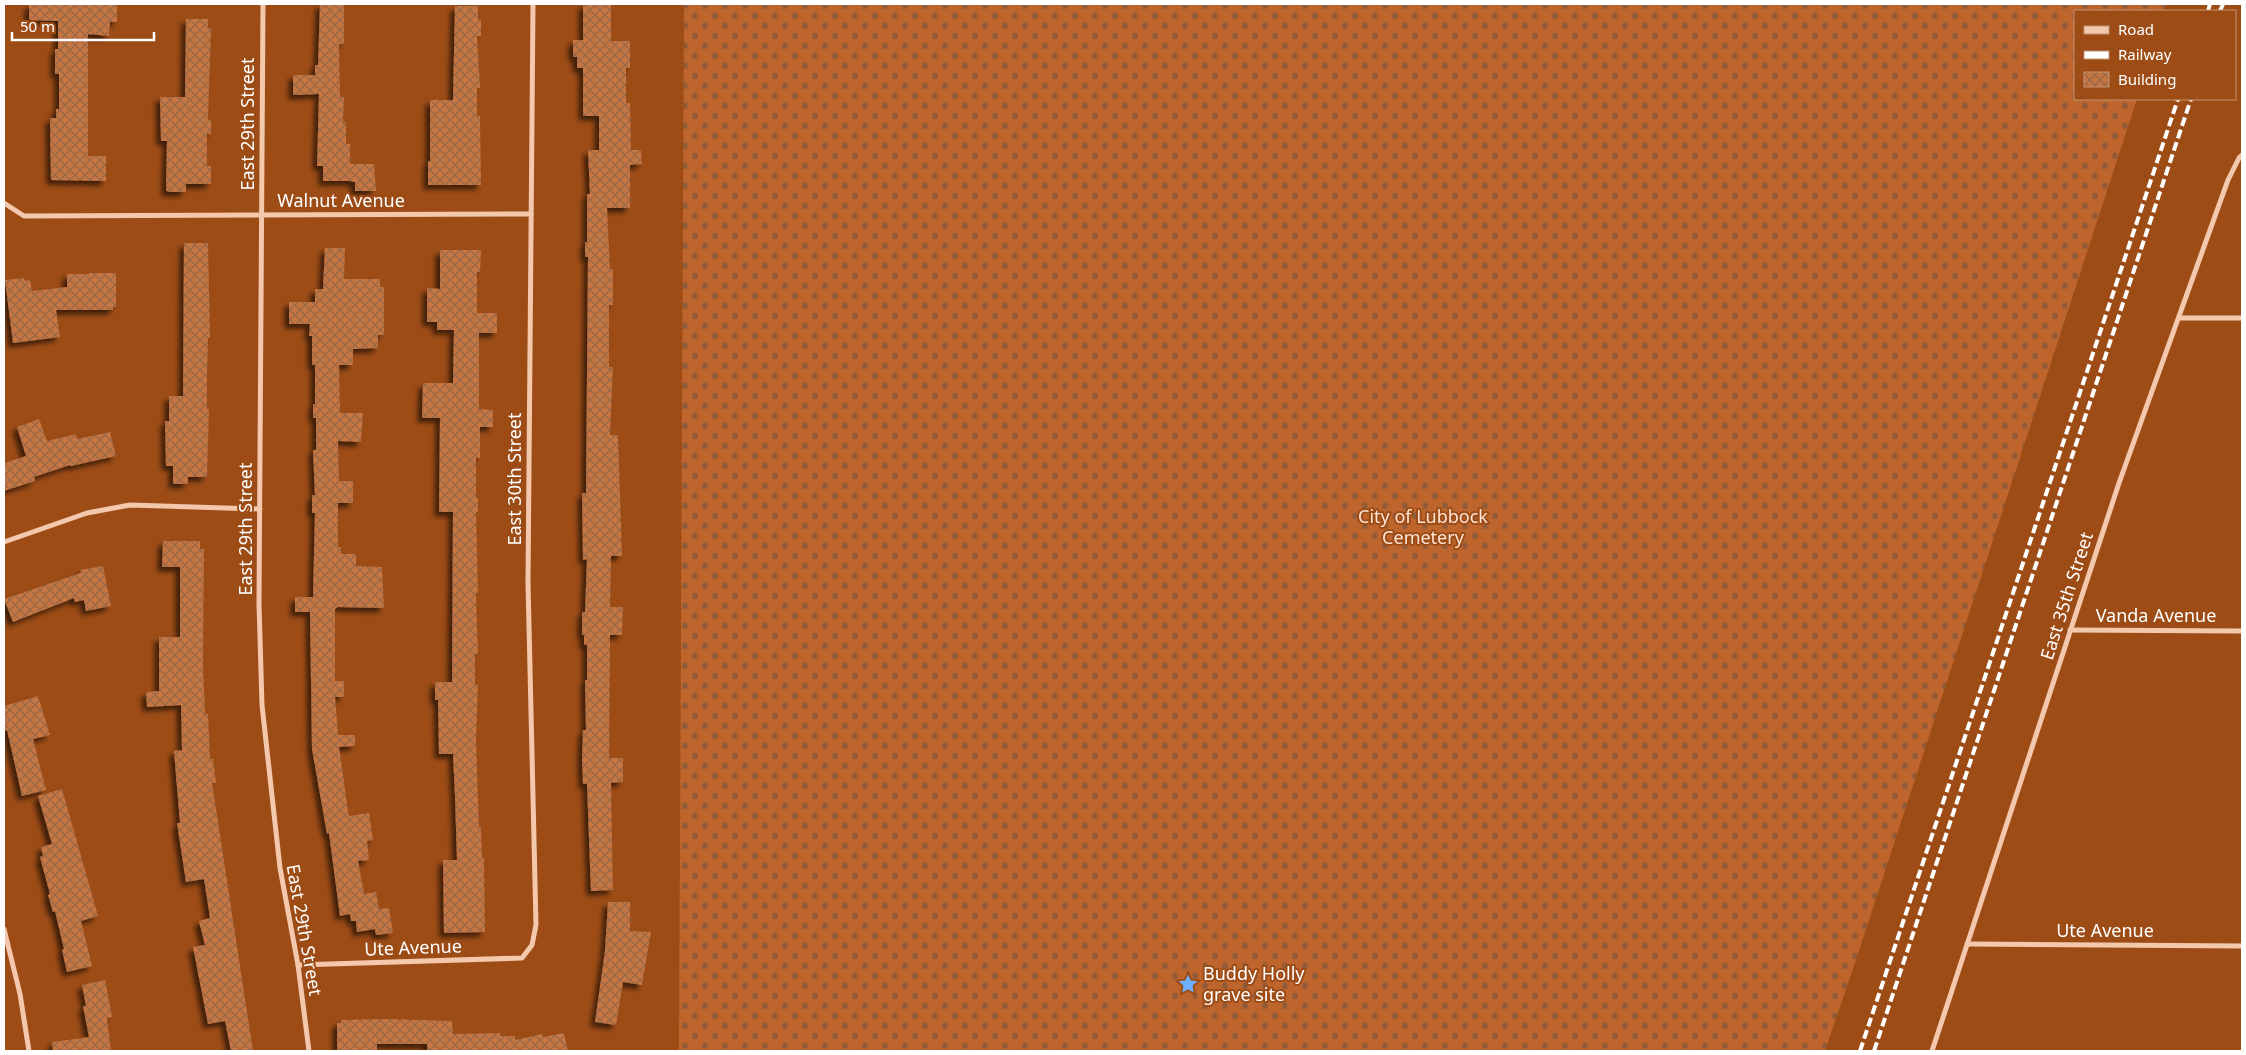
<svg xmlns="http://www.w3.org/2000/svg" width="2246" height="1055" font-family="'Noto Sans',sans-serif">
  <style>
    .cemetery { fill: url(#cemetery-stones) }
    .building { fill: url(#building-cross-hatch); filter: url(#shadow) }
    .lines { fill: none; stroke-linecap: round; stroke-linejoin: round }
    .minor { stroke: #f3c8ad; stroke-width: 5 }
    .rail { stroke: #fff; stroke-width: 4; stroke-dasharray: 9 4; stroke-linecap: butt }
    .labels { text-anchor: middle; stroke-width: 4; stroke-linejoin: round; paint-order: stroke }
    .street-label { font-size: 18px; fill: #fff; stroke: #9d4c16 }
    .park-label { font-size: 18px; fill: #fde4d5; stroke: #9d4c16 }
    .poi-label { font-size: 18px; fill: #fff; stroke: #9d4c16; text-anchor: start }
  </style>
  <defs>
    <pattern id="cemetery-stones" width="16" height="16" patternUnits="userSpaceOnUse" patternTransform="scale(1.25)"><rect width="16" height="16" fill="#bd652d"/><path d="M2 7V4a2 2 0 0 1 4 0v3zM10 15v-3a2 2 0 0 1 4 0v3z" fill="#905b39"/></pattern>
    <pattern id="building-cross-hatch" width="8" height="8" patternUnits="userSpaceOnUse" patternTransform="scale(1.25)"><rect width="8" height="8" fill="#c57643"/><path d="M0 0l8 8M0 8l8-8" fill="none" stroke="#9b6746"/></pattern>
    <filter id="shadow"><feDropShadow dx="-4.5" dy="4.5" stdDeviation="2.5" flood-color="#0009"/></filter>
  </defs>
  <rect width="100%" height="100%" fill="#9d4c16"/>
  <path class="cemetery" d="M684 4H2166L2164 11H2075V99H2137L1856 960 1825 1051H679Z"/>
  <g class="building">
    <path d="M29 4H117V22H110L109 36 88 34V156H106V181L51 180 50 118H56V109H59V74H55V49H58V21L29 20Z"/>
    <path d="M320 4H344V44H339L340 97H344L343 122 346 123V144H350V164H374L376 191H355V182L349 181H323V166H317L319 94 293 95V75H315V65H318Z"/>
    <path d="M583 4H611V41H630V68H626V103H630L631 150H641L642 164 630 165V208H607L610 269H613V305H609V367H613L610 435H618L622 556H611L610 607H623L622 635H610L609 758H623V782L611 783 613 890 591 891 587 784H583L582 759 583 730H586L585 680H587V645H584V635H582V612H585L587 559 583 560 582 493H586L588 257H585V242H587V194H590L588 150H599V116H583V68H577V57H573V40H583Z"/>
    <path d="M455 6H478V20H481V36H477L480 88H477V116H480L481 185H428V161H430V100H453Z"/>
    <path d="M186 19H208V28H211L208 120H211V134H207V166H211V184H186V192H168L166 190 167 141H161L160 97H185Z"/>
    <path d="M184 243H208L210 338H208L207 376V409H209L207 477H188V484H173V466H166L165 421H169V396H183Z"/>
    <path d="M325 248H345L344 279H380V287H384V335H378V348L353 349V365H339L340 413H363L361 442 338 441 339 481H353V503H338V547H341V554H356V566L382 567 384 608 338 607 335 609V681H344V697H335L338 735H355V746L339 747 347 804 349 816 369 813 373 840 367 841 369 860 358 861 364 894 376 892 379 909 389 908 393 933 376 935 375 929 357 932 356 921H351L350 914 340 916 329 833 327 834 312 749 310 612H295V597H313L315 513H312V495H315L313 450H316V418H313V404H315V365H312V336H309L310 324H289V302H315V289H323Z"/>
    <path d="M440 250H481L480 272H477V313H497V333H479V409L493 410V427H480V458H476V498H478V512H476L478 593H476L478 654H475V685H478L476 741 479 827H481L482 858H484L485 932 444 933 443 860H457L455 796 453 754H439L438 700H435V682H452L453 512H439L440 418H422L423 383H453L454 330H437V322H427V288L440 289Z"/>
    <path d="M89 273H116V307H113V310H56L60 337 13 343 5 280 24 278 25 281 30 280 32 291 67 287V274H89Z"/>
    <path d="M39 419 47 441 76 434 77 439 110 432 116 456 71 466 70 465 34 477 35 481 4 491V463L26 456 17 427Z"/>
    <path d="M163 541H200V549H204L203 664 205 714H208L210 759H213L216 783H212L253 1051H231L225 1021 208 1024 193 947 205 945 199 921 210 918 204 879 186 882 177 823H180L174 751 182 750 181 705 147 707 146 692 159 691V637H180V567H162Z"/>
    <path d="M103 566 111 606 86 611 84 600 75 602 74 598 13 622 4 599 81 573 80 570Z"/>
    <path d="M38 696 50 735 33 739 46 790 22 796 7 730 4 731V706Z"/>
    <path d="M62 789 98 916 81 921 92 966 67 972 62 950 64 949 55 911 53 912 48 895 50 894 40 857 43 856 41 847 52 844 38 796Z"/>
    <path d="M608 902H630V931L651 932 642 985 623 982 616 1025 595 1022 605 951Z"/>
    <path d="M105 980 112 1017 107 1018 111 1051H53L52 1042 89 1037 83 1006H86L82 985Z"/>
    <path d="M387 1019 452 1021 453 1034 500 1033V1036H515V1040L542 1034 543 1037 564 1033 568 1051H427V1044H377V1051L337 1050V1023H341V1020Z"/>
  </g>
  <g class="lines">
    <g class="minor">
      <path d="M263 4 259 604 262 705 280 868 298 965 309 1051"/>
      <path d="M4 203 24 216 531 214"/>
      <path d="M2179 318H2242"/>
      <path d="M4 542 87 513 130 505 260 509"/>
      <path d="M2070 630 2242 631"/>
      <path d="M4 929 20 994 29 1051"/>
      <path d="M1967 944 2242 946"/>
      <path d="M298 965 522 958 532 945 536 925 528 583 533 4"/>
      <path d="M1932 1051 2119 483 2228 180 2239 158 2242 155"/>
    </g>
    <g class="rail">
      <path d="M2208 11 2210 4"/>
      <path d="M2220 11 2223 4"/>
      <path d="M1860 1051 2178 99"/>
      <path d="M1874 1051 2191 99"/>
    </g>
  </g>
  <defs>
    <symbol id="sight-bare" viewBox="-9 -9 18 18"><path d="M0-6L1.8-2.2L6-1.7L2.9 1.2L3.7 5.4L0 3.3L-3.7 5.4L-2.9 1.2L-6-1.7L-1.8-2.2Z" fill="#6fafff" stroke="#9d4c16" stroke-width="2.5" paint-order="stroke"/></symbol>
  </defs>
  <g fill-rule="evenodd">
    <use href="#sight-bare" x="1174" y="970" width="28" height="28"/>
  </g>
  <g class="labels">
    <g class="street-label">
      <text transform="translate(248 124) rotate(-90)" y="6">East 29th Street</text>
      <text x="341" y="207">Walnut Avenue</text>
      <text transform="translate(515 479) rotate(-90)" y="6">East 30th Street</text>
      <text transform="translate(246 529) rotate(-90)" y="6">East 29th Street</text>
      <text transform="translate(2067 596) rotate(-72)" y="6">East 35th Street</text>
      <text x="2156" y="622">Vanda Avenue</text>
      <text transform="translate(304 930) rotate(80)" y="6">East 29th Street</text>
      <text x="2105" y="937">Ute Avenue</text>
      <text transform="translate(413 948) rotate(-2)" y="6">Ute Avenue</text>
    </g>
    <g class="park-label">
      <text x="1423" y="523">City of Lubbock<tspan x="1423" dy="21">Cemetery</tspan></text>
    </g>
    <g class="poi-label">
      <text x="1203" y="980">Buddy Holly<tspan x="1203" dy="21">grave site</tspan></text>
    </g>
  </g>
  <rect width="2246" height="1055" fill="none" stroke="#ffffff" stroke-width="10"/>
  <rect x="2074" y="10" width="162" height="90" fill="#9d4c16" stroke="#c49473"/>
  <rect x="2084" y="26" width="25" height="8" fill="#f3c8ad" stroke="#c49473"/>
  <text x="2118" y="35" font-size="15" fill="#ffffff">Road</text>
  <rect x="2084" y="51" width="25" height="8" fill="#ffffff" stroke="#c49473"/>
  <text x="2118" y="60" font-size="15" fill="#ffffff">Railway</text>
  <rect x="2084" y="72" width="25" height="15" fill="url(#building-cross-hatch)" stroke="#c49473"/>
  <text x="2118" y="85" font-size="15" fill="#ffffff">Building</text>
  <path d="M12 32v8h142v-8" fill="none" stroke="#ffffff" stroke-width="2.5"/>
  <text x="20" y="32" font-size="15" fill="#ffffff" stroke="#9d4c16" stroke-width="4" paint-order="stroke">50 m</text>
</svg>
